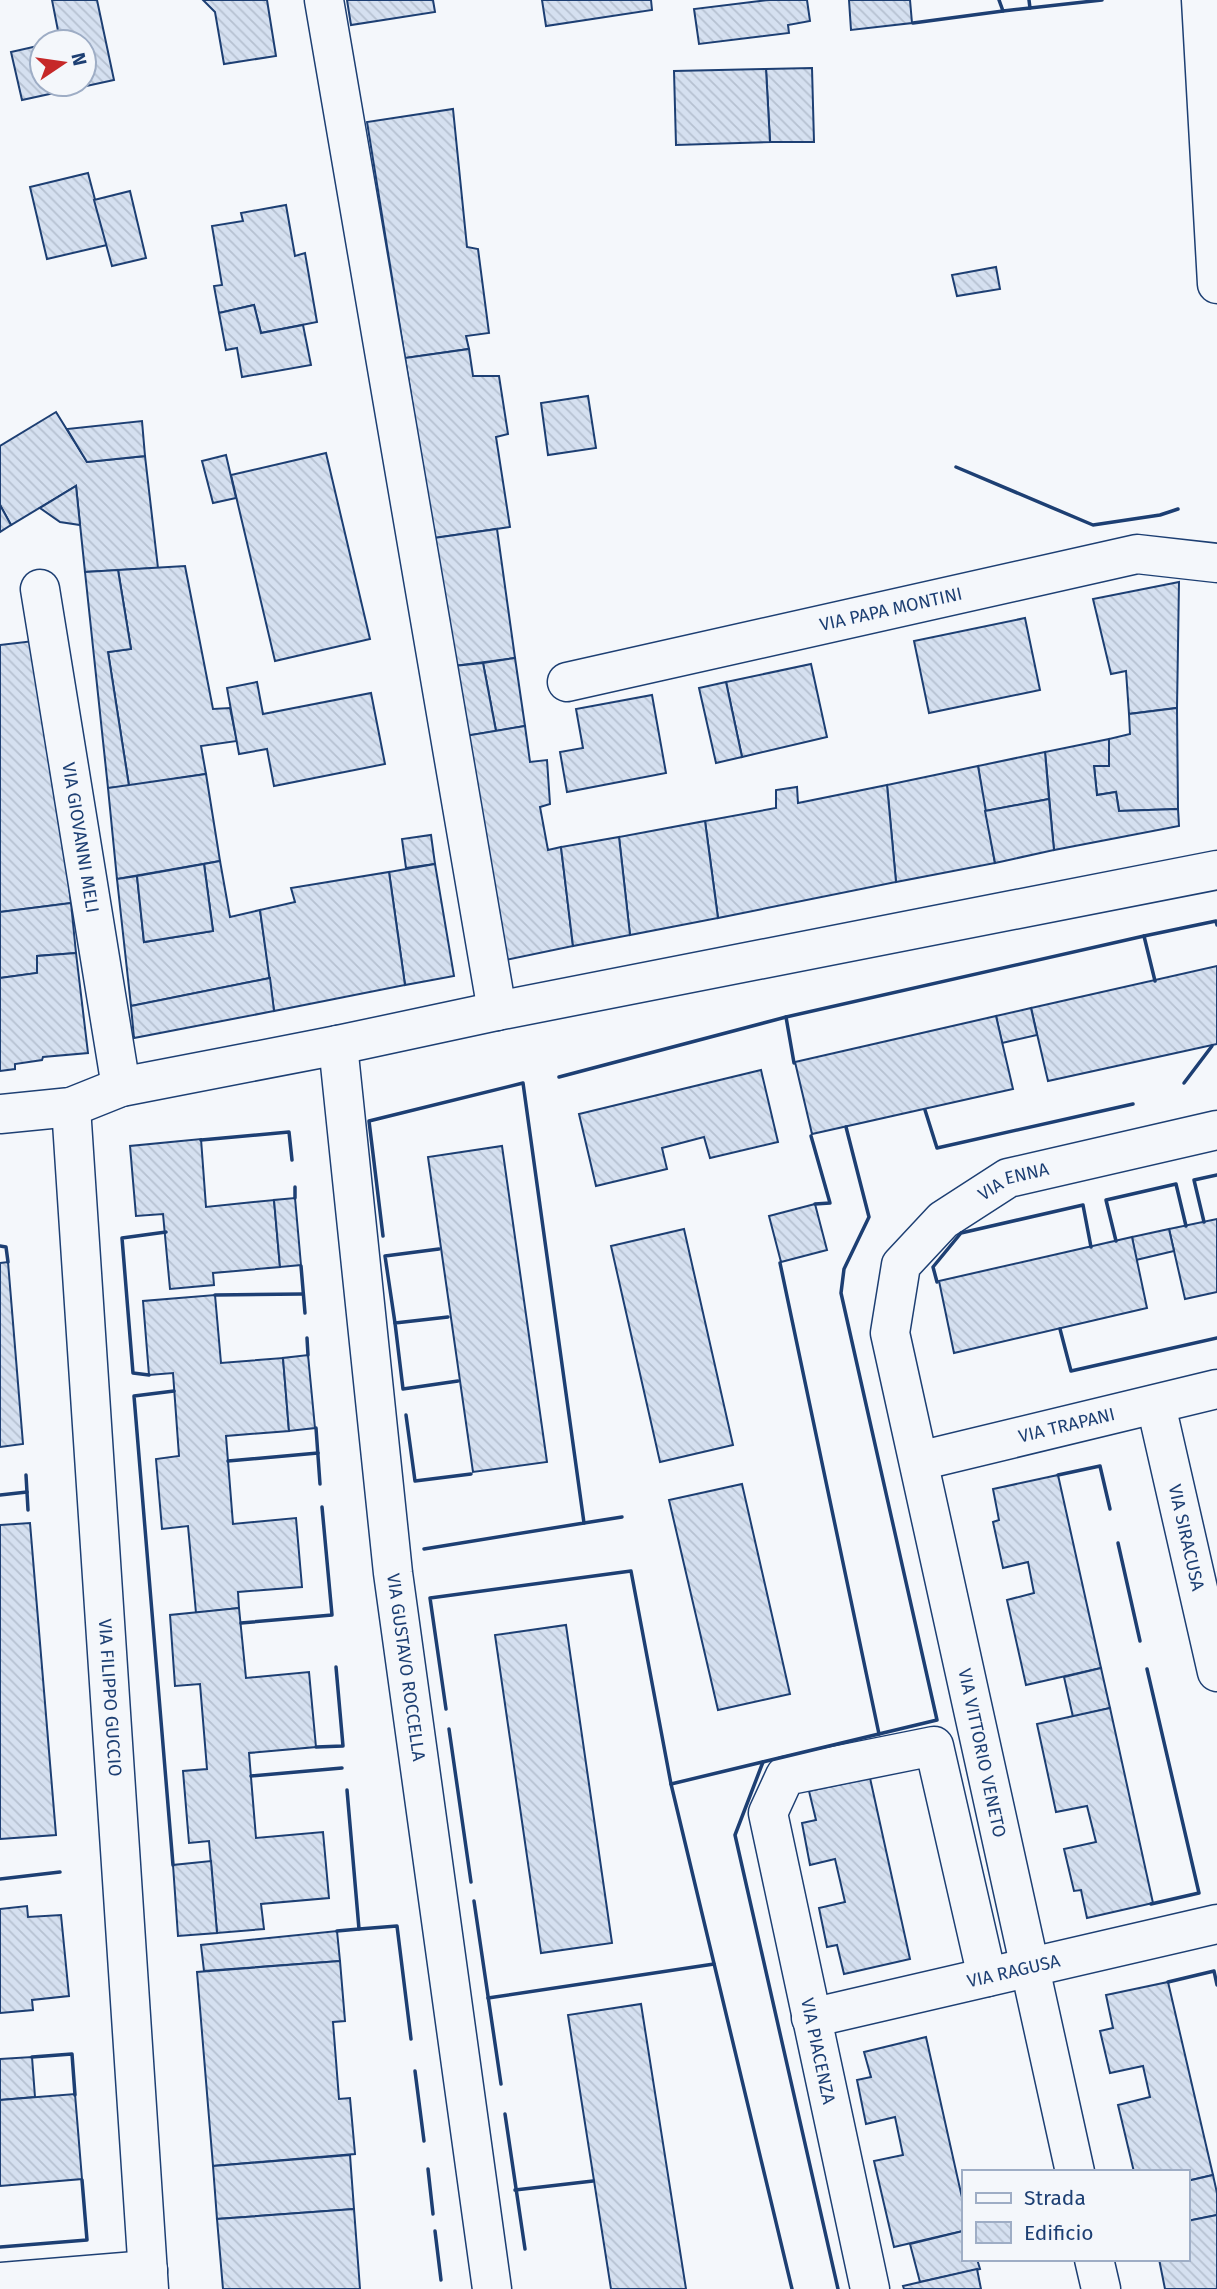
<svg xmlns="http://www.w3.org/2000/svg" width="1217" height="2289" font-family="'Fira Sans',sans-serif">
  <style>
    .building { fill: url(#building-back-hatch); stroke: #1d3f73; stroke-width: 2 }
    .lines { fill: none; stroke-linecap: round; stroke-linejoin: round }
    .minor-casing { stroke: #1d3f73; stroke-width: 41 }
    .minor { stroke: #f4f7fb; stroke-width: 38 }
    .wall { stroke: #1d3f73; stroke-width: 3.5 }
    .labels { text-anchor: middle; stroke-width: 5; stroke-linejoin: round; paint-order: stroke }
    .street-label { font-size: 18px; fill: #1d3f73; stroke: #f4f7fb }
  </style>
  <defs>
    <pattern id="building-back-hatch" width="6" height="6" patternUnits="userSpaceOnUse" patternTransform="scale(1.75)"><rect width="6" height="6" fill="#d5e0f0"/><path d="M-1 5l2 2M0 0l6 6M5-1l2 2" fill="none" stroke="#b6c1d1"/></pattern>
  </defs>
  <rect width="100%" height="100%" fill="#f4f7fb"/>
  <g class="building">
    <path d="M52 0H97L114 80 22 100 11 52 42 45V84H84V42H55L60 41Z"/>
    <path d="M203 0H267L276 56 224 64 215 12Z"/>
    <path d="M347 0H433L435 12 351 25Z"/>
    <path d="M542 0H651L652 10 546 26Z"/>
    <path d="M768 0H807L810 21 788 25 789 33 699 44 694 9Z"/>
    <path d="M849 0H910L912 23 851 30Z"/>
    <path d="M812 68 814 142H770L766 69Z"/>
    <path d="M766 69 770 142 676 145 674 71Z"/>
    <path d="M453 109 467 247 478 249 489 333 466 336 469 349 405 358 367 122Z"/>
    <path d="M88 173 107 245 47 259 30 187Z"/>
    <path d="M130 191 146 258 112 266 94 200Z"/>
    <path d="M286 205 295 256 305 253 317 322 261 333 254 305 219 313 214 286 222 285 212 226 243 221 241 213Z"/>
    <path d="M996 267 1000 289 957 296 952 275Z"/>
    <path d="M254 305 261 333 303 325 311 365 242 377 237 348 226 350 219 313Z"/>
    <path d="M469 349 473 376H499L508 434 496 437 510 527 434 538 405 358Z"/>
    <path d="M588 396 596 448 548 455 541 403Z"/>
    <path d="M56 412 87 462 145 456 158 568 85 572 76 486 11 525 0 505V446Z"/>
    <path d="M142 421 145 456 87 462 67 429Z"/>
    <path d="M326 453 370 639 275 661 231 475Z"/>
    <path d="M226 455 236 498 213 503 202 461Z"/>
    <path d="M76 486 80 525 60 522 40 508Z"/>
    <path d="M0 505 11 525 0 532Z"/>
    <path d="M497 529 515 658 454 666 434 538Z"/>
    <path d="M185 566 213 709 230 708 237 741 201 746 206 774 129 786 108 652 131 649 118 570Z"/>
    <path d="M118 570 131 649 108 652 129 786 108 788 85 572Z"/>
    <path d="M1179 582 1177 708 1129 714 1126 671 1111 674 1093 599Z"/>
    <path d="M1025 618 1040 690 929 713 914 641Z"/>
    <path d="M42 640 71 903 0 912V645Z"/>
    <path d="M515 658 525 726 496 731 483 663Z"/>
    <path d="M483 663 496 731 465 736 454 666Z"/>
    <path d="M811 664 827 737 742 757 726 682Z"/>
    <path d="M257 682 263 714 371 693 385 764 274 786 267 749 239 754 227 688Z"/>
    <path d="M726 682 742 757 716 763 699 688Z"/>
    <path d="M652 695 666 773 567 792 560 752 583 748 576 709Z"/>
    <path d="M1177 708 1178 809 1119 811 1116 792 1097 795 1094 766H1109V739L1130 734 1129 714Z"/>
    <path d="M525 726 530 762 547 760 550 804 540 807 548 850 561 847 573 946 501 961 465 736Z"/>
    <path d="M1109 739V766H1094L1097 795 1116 792 1119 811 1178 809 1179 826 1054 850 1045 752Z"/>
    <path d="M1045 752 1049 799 985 811 978 766Z"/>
    <path d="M978 766 995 863 896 882 887 785Z"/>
    <path d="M206 774 220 861 117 879 108 788Z"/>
    <path d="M887 785 896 882 718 918 705 821 776 808V790L797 787 798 803Z"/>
    <path d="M1049 799 1054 850 995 863 985 811Z"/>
    <path d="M705 821 718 918 630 935 619 837Z"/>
    <path d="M431 835 435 864 406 868 402 839Z"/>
    <path d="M619 837 630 935 573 946 561 847Z"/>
    <path d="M220 861 230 917 260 910 270 978 131 1006 117 879 137 876 144 942 213 931 204 864Z"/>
    <path d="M204 864 213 931 144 942 137 876Z"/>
    <path d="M435 864 454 976 405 985 389 872Z"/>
    <path d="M389 872 405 985 274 1011 260 910 295 902 291 888Z"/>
    <path d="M71 903 76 953 37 956V973L0 978V912Z"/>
    <path d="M76 953 88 1053 43 1057 42 1060 15 1064V1069L0 1071V978L37 973V956Z"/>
    <path d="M1217 966V1044L1048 1081 1031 1008Z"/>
    <path d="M270 978 274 1011 134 1038 131 1006Z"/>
    <path d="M1031 1008 1037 1035 1002 1043 996 1016Z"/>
    <path d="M996 1016 1013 1089 812 1134 795 1062Z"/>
    <path d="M761 1070 778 1142 710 1158 704 1137 662 1148 667 1169 596 1186 579 1114Z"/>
    <path d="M201 1139 206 1207 274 1200 280 1267 213 1273 214 1285 170 1289 163 1214 136 1216 130 1146Z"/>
    <path d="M502 1146 547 1462 473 1472 428 1157Z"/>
    <path d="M295 1198 301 1265 280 1267 274 1200Z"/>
    <path d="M815 1204 827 1250 781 1262 769 1216Z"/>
    <path d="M1217 1219V1292L1185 1299 1169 1229Z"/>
    <path d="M684 1229 733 1445 660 1462 611 1246Z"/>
    <path d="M1169 1229 1174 1251 1136 1260 1132 1237Z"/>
    <path d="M1132 1237 1147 1308 954 1353 939 1281Z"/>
    <path d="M8 1262 23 1444 0 1447V1263Z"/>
    <path d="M215 1295 221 1363 283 1358 289 1431 226 1436 233 1524 296 1518 302 1587 238 1592 239 1608 196 1613 188 1526 162 1529 156 1459 179 1456 173 1373 149 1375 143 1301Z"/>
    <path d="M308 1355 315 1428 289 1431 283 1358Z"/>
    <path d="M1058 1475 1101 1668 1026 1685 1007 1600 1034 1593 1028 1562 1003 1568 993 1522 999 1520 993 1489Z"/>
    <path d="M742 1484 790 1694 718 1710 669 1500Z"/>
    <path d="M30 1523 56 1835 0 1839V1525Z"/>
    <path d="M239 1608 246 1678 309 1672 316 1747 249 1753 256 1838 323 1832 329 1898 261 1904 264 1929 217 1933 209 1841 189 1843 183 1771 207 1769 200 1684 175 1686 170 1615Z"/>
    <path d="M566 1625 612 1943 541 1953 495 1635Z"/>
    <path d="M1101 1668 1110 1708 1073 1717 1064 1677Z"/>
    <path d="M1110 1708 1153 1903 1087 1918 1081 1890 1074 1891 1064 1849 1096 1842 1087 1806 1056 1812 1037 1724Z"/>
    <path d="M870 1778 910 1959 844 1974 837 1945 827 1947 819 1908 845 1902 835 1859 810 1865 802 1823 816 1820 809 1791Z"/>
    <path d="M211 1861 217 1933 178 1936 173 1865Z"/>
    <path d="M27 1906 28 1917 61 1915 69 1996 32 2000 33 2010 0 2013V1909Z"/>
    <path d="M337 1931 340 1961 204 1971 201 1945Z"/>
    <path d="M340 1961 345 2021 333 2022 339 2099 350 2098 355 2154 213 2166 197 1972Z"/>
    <path d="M1168 1982 1213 2175 1187 2181V2172H1134L1118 2105 1150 2097 1143 2066 1110 2073 1100 2031 1113 2028 1106 1995Z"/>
    <path d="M641 2004 686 2289H611L568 2015Z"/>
    <path d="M926 2037 963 2202V2231L894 2247 874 2161 903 2155 895 2117 866 2124 857 2080 871 2077 864 2052Z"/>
    <path d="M32 2057 35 2097 0 2100V2059Z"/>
    <path d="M75 2094 82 2179 0 2186V2100Z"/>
    <path d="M350 2155 354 2209 217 2219 213 2166Z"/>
    <path d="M1213 2175 1217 2193V2215L1187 2221V2181Z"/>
    <path d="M354 2209 360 2289H223L217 2219Z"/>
    <path d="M1217 2215V2289H1165L1159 2259H1187V2221Z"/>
    <path d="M963 2231V2259H977L980 2269 920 2282 910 2244Z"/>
    <path d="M977 2269 981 2289H904L903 2286Z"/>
  </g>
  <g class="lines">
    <defs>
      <g id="minor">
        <path d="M324 0 497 1011"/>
        <path d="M1201 0 1217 284"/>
        <path id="s1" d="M40 589 121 1087"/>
        <path id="s2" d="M567 682 1137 554 1217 563"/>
        <path id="s3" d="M338 1045 393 1573 492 2289"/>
        <path id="s4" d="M71 1107 149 2289"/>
        <path d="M0 1114 71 1107 121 1087 338 1045 497 1011 1217 870"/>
        <path id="s5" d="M1156 1405 1217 1672"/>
        <path id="s6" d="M919 1461 1217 1389"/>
        <path id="s7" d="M811 2018 1217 1924"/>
        <path id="s8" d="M1075 2172 890 1333 901 1265 943 1220 1008 1178 1217 1130"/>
        <path d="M1094 2259 1101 2289"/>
        <path d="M0 2282 148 2270"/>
        <path d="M870 2289 768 1813 785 1776 934 1746 987 1977"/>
      </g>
    </defs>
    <use href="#minor" class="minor-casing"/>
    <use href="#minor" class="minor"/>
    <g class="wall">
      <path d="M999 0 1003 11 1030 8"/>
      <path d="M1029 0 1030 8 1102 0"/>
      <path d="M913 23 1003 11"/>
      <path d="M956 467 1093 525 1160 515 1178 509"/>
      <path d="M1144 936 1216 921 1217 925"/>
      <path d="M786 1017 794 1063"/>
      <path d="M559 1077 786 1017 1144 936 1155 981"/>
      <path d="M1184 1083 1212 1046"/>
      <path d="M925 1110 937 1148 1133 1104"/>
      <path d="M811 1136 830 1203 815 1204"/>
      <path d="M201 1140 289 1132 292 1160"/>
      <path d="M295 1187V1198"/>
      <path d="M1204 1222 1194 1180 1217 1175"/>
      <path d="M383 1236 369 1121 523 1083 584 1523 424 1549"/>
      <path d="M1116 1241 1106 1200 1176 1184 1186 1226"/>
      <path d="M0 1246 6 1247 8 1262"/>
      <path d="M780 1263 879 1734"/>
      <path d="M301 1266 305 1313"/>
      <path d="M937 1282 933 1267 961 1233 1083 1205 1091 1247"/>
      <path d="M215 1295 303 1294"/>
      <path d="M448 1317 395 1323 403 1389 458 1381"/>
      <path d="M395 1323 385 1256 439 1249"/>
      <path d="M1060 1329 1071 1371 1217 1338"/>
      <path d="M307 1338 308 1355"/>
      <path d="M149 1375 133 1373 122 1238 166 1232"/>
      <path d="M406 1415 415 1481 471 1474"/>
      <path d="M316 1428 320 1484"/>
      <path d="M228 1461 318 1453"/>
      <path d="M26 1475 28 1510"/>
      <path d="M1058 1475 1100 1466 1110 1509"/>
      <path d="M0 1495 27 1492"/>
      <path d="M584 1523 622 1517"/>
      <path d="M1118 1543 1140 1641"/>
      <path d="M241 1623 332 1615 322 1507"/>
      <path d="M1147 1669 1199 1893 1151 1904"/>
      <path d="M446 1709 430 1598 631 1571 671 1784 792 2289"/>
      <path d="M449 1729 471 1882"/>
      <path d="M316 1747 343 1746 336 1667"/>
      <path d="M763 1762 735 1835 838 2289"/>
      <path d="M251 1776 342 1768"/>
      <path d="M671 1784 937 1720 841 1293 844 1269 869 1217 846 1127"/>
      <path d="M173 1865 134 1396 174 1391"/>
      <path d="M0 1879 60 1872"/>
      <path d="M474 1901 501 2084"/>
      <path d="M359 1929 397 1926 411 2039"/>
      <path d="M337 1931 359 1929 347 1790"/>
      <path d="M1168 1982 1214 1971 1217 1985"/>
      <path d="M488 1998 714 1964"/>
      <path d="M32 2057 72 2054 75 2095"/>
      <path d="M415 2071 424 2141"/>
      <path d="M505 2114 525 2249"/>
      <path d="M428 2169 433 2214"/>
      <path d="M515 2190 593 2181"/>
      <path d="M435 2231 441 2280"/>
      <path d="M0 2247 87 2240 82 2180"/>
    </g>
  </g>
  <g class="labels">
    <g class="street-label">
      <text dy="6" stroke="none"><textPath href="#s2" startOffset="332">VIA PAPA MONTINI</textPath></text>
      <text dy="6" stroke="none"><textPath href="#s1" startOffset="252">VIA GIOVANNI MELI</textPath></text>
      <text dy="6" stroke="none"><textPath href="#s8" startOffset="1071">VIA ENNA</textPath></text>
      <text dy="6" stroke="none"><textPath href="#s6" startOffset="152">VIA TRAPANI</textPath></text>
      <text dy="6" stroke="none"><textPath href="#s5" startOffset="136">VIA SIRACUSA</textPath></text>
      <text dy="6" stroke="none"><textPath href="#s3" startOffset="626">VIA GUSTAVO ROCCELLA</textPath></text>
      <text dy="6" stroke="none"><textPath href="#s4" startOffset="592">VIA FILIPPO GUCCIO</textPath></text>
      <text transform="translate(982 1753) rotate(78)" y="6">VIA VITTORIO VENETO</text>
      <text dy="6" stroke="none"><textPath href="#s7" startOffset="208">VIA RAGUSA</textPath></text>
      <text transform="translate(818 2051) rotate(78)" y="6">VIA PIACENZA</text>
    </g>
  </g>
  <rect x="962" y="2170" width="228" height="91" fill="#f4f7fb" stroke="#9eadc5" stroke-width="2"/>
  <rect x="976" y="2193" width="35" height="10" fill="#f4f7fb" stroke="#9eadc5" stroke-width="2"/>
  <text x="1024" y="2205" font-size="21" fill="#1d3f73">Strada</text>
  <rect x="976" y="2222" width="35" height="21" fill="url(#building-back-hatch)" stroke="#9eadc5" stroke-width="2"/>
  <text x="1024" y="2240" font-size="21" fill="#1d3f73">Edificio</text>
  <g transform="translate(63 63) rotate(77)"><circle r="33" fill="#f4f7fb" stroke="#9eadc5" stroke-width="2"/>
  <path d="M0-5L12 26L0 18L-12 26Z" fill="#c62828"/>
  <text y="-10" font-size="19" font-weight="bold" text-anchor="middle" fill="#1d3f73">N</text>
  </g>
</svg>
